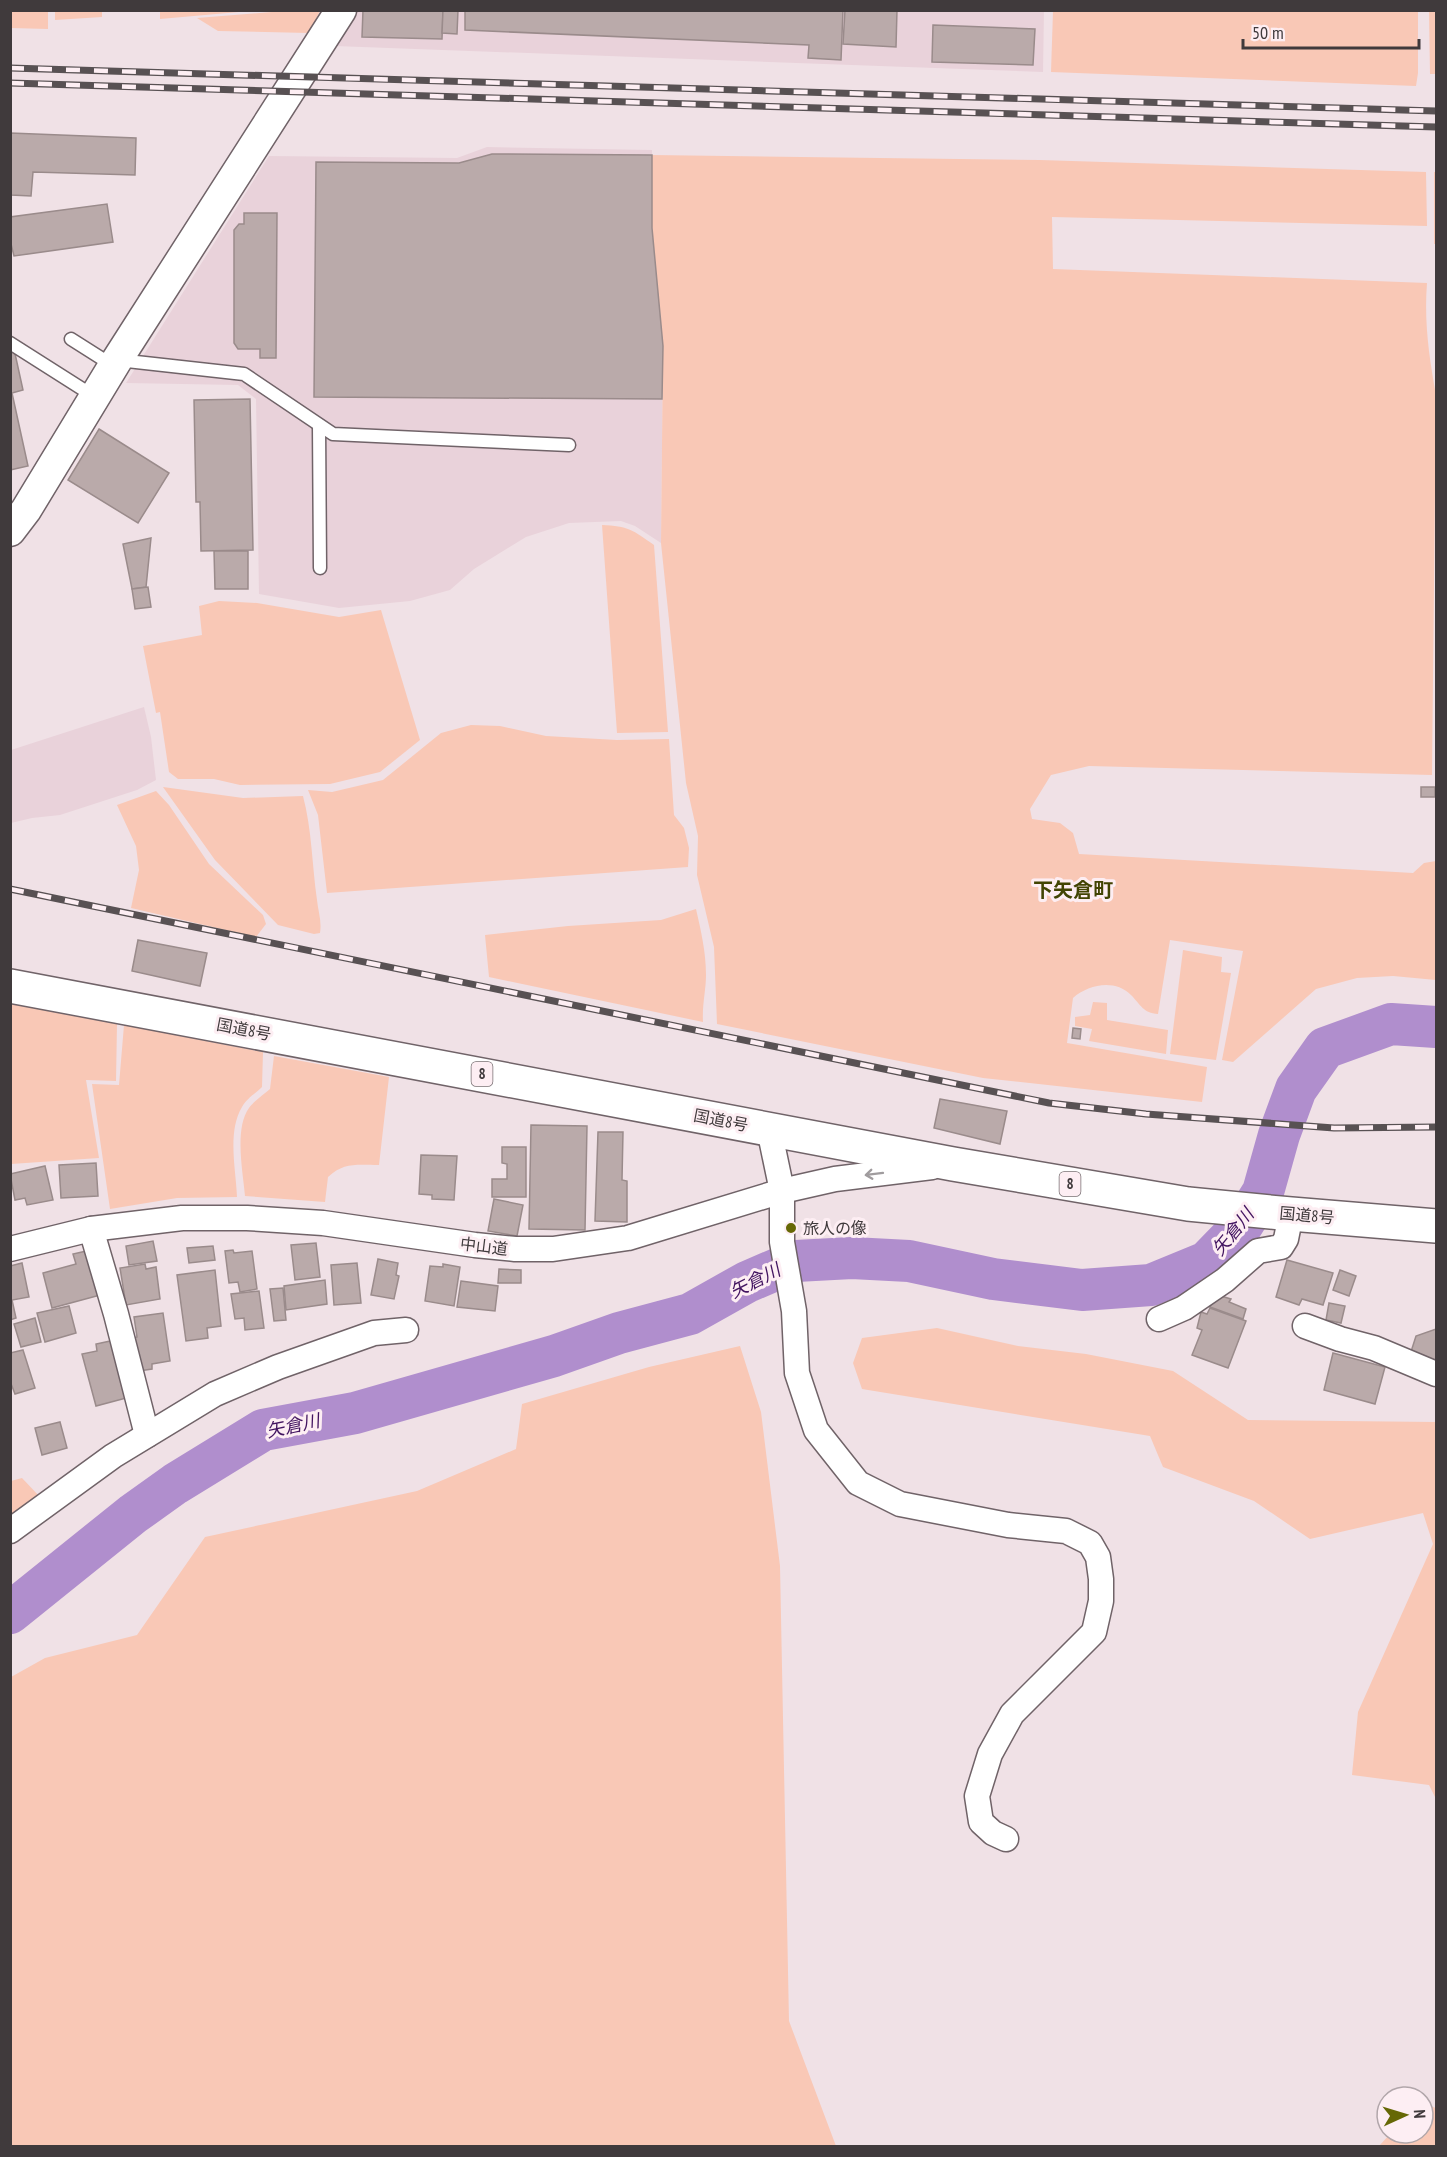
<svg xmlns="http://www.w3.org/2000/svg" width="1447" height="2157" font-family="'PT Sans Narrow','Noto Sans JP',sans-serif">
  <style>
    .built { fill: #e9d2da }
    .green { fill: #f9c8b6 }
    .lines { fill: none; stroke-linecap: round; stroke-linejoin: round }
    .river { stroke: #b08ecd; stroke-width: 42 }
    .building { fill: #baaaaa; stroke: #9a8b8b; stroke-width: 1.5 }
    .service-casing { stroke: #706368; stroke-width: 15 }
    .minor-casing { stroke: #706368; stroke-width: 27 }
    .tertiary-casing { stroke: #706368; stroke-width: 33 }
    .trunk-casing { stroke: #706368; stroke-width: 36 }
    .service { stroke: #fff; stroke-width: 12 }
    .minor { stroke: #fff; stroke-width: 24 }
    .tertiary { stroke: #fff; stroke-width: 30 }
    .trunk { stroke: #fff; stroke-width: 33 }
    .rail-casing { stroke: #585153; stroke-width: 7 }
    .rail { stroke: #fdeef3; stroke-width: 4.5; stroke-dasharray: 14; stroke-linecap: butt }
    .oneway { stroke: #a09c9e }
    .poi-dot { fill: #666805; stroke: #fdeef3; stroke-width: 2 }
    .labels { text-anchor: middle; stroke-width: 6; stroke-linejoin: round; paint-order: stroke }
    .shield { fill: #fdeef3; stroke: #797073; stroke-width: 1.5 }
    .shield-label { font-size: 15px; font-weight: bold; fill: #403a3c }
    .street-label { font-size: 16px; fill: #403a3c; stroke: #fdeef3 }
    .poi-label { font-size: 16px; fill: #403a3c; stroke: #fdeef3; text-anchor: start }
    .water-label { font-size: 18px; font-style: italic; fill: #421460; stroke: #fdeef3 }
    .quarter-label { font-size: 20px; font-weight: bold; fill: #424403; stroke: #fdeef3 }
  </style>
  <rect width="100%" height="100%" fill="#f0e1e6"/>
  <g class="built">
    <path d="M358 10 1044 11 1043 72 335 46Z"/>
    <path d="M487 147 652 150V228L663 346 661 543 635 526 621 521 569 523 526 537 474 569 450 590 410 601 339 608 259 594 256 399 238 385 126 383 269 156 457 158Z"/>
    <path d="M144 707 151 737 156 780 137 790 60 815 32 818 11 823V750Z"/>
  </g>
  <g class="green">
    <path d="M11 10 48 11V29L11 28Z"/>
    <path d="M55 11H102V17L55 20Z"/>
    <path d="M160 11V10L250 11 160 19Z"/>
    <path d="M284 11H320L309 33 218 31 197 18Z"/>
    <path d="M1053 11H1418V73L1416 86 1051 72Z"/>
    <path d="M1429 11H1436V74H1430Z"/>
    <path d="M652 155 1040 160 1426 172 1427 226 1052 217 1053 269 1427 283C1424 322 1429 357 1436 395L1432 775 1089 766 1051 775 1030 809 1032 819 1060 823 1073 833 1079 854 1413 873 1424 863 1436 861V980L1393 976 1357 978 1316 989 1233 1062 1222 1060 1243 951 1170 940 1158 1014C1143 1013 1141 1005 1131 995 1115 979 1089 984 1073 998L1067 1043 1207 1067 1202 1102 983 1078 717 1024 714 947 697 875 698 836 686 783 661 543 663 346 652 228Z"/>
    <rect x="1434" y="172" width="2" height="72"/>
    <path d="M602 525C628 526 633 530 654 545L668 732 617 733Z"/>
    <path d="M219 601 257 603 339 617 381 610 420 740 380 772 330 784 240 785 214 779H178L169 772 160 712 156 713 143 646 202 635 199 606Z"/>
    <path d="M471 725 500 726 546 736 617 740 669 739 674 815 684 828 689 848 688 867 327 893 318 815 308 790 332 792 383 780 441 733Z"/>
    <path d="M163 787 243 798 303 796C312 830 312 865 317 900 318 911 322 921 320 933L314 934 278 925 215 860Z"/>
    <path d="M156 791 169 805 209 864 263 915 266 924 256 937 131 908 139 870 136 846 117 805Z"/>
    <path d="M696 909C701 931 706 952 706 975 706 990 702 1005 703 1022L489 977 485 935 568 926 661 920Z"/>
    <path d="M1183 950 1222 957 1221 972 1231 973 1216 1060 1170 1054Z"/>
    <path d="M1093 1002 1107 1003V1020L1168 1030 1166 1054 1089 1041 1092 1029 1075 1026V1017L1090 1015Z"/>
    <path d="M11 1004 117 1024 116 1081 86 1080 99 1158 11 1164Z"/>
    <path d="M124 1025 263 1052 262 1087C256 1093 246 1099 242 1107 227 1132 236 1170 237 1197L177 1198 110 1209 92 1084 119 1085Z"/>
    <path d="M274 1056 389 1077 379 1165C357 1165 344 1162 328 1177L325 1202 245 1196C243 1172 234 1129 249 1108 254 1101 263 1095 270 1089Z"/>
    <path d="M937 1328 1018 1346 1086 1354 1173 1371 1248 1420 1436 1422V1799L1429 1785 1352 1775 1358 1712 1433 1544 1423 1513 1310 1539 1254 1501 1163 1467 1150 1436 862 1389 853 1363 862 1338Z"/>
    <path d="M740 1346 761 1412 780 1566 789 2021 836 2146H11V1677L45 1658 137 1635 205 1537 417 1491 516 1449 522 1404 649 1367Z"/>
    <path d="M22 1478 40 1497 11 1517V1481Z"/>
    <path d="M1423 2104 1436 2108V2146H1379L1391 2133H1423Z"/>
  </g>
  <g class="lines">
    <path class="river" d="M10 1613 133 1514 175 1484 263 1430 355 1413 554 1356 619 1333 690 1314 747 1282 796 1261 852 1258 909 1261 993 1279 1082 1290 1151 1285 1207 1262 1241 1227 1263 1192 1279 1135 1296 1089 1325 1048 1391 1024 1436 1027"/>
  </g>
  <g class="building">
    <path d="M363 10H443L442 39 362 37Z"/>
    <path d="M443 10H458L457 34 442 33Z"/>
    <path d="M465 10H843L841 60 808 58 809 45 465 30Z"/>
    <path d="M845 10H897L896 47 843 44Z"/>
    <path d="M933 25 1035 29 1033 65 932 62Z"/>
    <path d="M10 133 136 138 135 175 33 172 31 196 11 195Z"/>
    <path d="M492 154 652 155V228L663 346 662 399 314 397 316 162 459 163Z"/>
    <path d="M107 204 113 242 14 256 10 240V217Z"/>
    <path d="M244 213H277L276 358H260V349H238L234 343V230L239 224H244Z"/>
    <path d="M14 349 23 390 12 393 28 466 10 470V350Z"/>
    <path d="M250 399 253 550 201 551 200 502H196L194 400Z"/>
    <path d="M99 429 169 473 138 523 68 480Z"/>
    <path d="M151 538 146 587 132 589 123 544Z"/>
    <path d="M214 551H248V589H215Z"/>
    <path d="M148 587 151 607 135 609 132 589Z"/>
    <rect x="1421" y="787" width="14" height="10"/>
    <path d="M138 940 207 953 200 986 132 971Z"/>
    <path d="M1073 1028 1081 1029 1080 1039 1072 1038Z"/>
    <path d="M940 1099 1007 1111 1000 1144 934 1128Z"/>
    <path d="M531 1125 587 1126 585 1230 529 1229Z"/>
    <path d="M598 1132H623L622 1180 627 1181V1222L595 1221Z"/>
    <path d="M502 1147H526V1197H492V1179H507V1164L502 1163Z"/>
    <path d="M421 1155 457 1156 454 1200 432 1199V1195L419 1194Z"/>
    <path d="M96 1163 98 1196 61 1198 59 1165Z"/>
    <path d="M45 1166 53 1200 27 1205 25 1198 15 1200 10 1174Z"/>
    <path d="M494 1199 523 1205 517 1236 488 1231Z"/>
    <path d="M153 1241 157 1261 129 1265 126 1246Z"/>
    <path d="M316 1243 320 1277 295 1280 291 1245Z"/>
    <path d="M213 1246 215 1260 189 1263 187 1248Z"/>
    <path d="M91 1250 104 1294 52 1308 43 1273 76 1264 73 1254Z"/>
    <path d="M233 1250 234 1253 252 1251 257 1289 240 1292 238 1282 229 1283 225 1251Z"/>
    <path d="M378 1259 398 1263 396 1275 399 1276 394 1299 371 1295Z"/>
    <path d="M1287 1260 1333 1273 1323 1305 1302 1299 1299 1305 1276 1297Z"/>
    <path d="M22 1263 29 1297 12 1300 16 1318 10 1320V1266Z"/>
    <path d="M357 1263 361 1303 334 1305 331 1265Z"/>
    <path d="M145 1264 146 1269 156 1267 160 1299 126 1305 120 1268Z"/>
    <path d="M443 1264 460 1267 454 1306 425 1301 430 1266 443 1267Z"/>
    <path d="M499 1269 521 1270V1283H498Z"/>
    <path d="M215 1270 221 1326 207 1328 208 1338 186 1341 177 1275Z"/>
    <path d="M1340 1270 1356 1276 1349 1296 1333 1290Z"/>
    <path d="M325 1280 327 1304 286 1310 284 1286Z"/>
    <path d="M461 1281 498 1286 495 1311 457 1307Z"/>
    <path d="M283 1288 286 1320 274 1321 270 1289Z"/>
    <path d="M259 1291 264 1328 245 1330 244 1318 235 1319 231 1294Z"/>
    <path d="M1214 1294 1231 1299 1229 1302 1246 1309 1243 1319 1210 1307Z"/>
    <path d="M1329 1303 1345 1306 1341 1323 1326 1320Z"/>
    <path d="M69 1306 76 1333 45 1342 37 1313Z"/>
    <path d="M1210 1308 1246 1321 1228 1368 1192 1355 1202 1330 1197 1328 1201 1312 1207 1314Z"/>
    <path d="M163 1313 170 1361 152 1364V1369L139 1371 134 1338 137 1337 134 1317Z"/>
    <path d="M35 1318 41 1342 21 1347 14 1324Z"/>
    <path d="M1436 1329V1363L1409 1358 1416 1336Z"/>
    <path d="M115 1340 130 1397 96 1406 82 1354 97 1351 96 1344Z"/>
    <path d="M23 1350 35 1388 15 1394 10 1381V1353Z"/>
    <path d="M1333 1353 1385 1367 1375 1404 1324 1390Z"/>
    <path d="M60 1422 67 1448 42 1455 35 1428Z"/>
  </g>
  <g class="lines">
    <defs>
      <g id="service">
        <path d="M71 339 112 365"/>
        <path d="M10 343 95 397"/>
        <path d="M118 360 244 374 333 434 569 445"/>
        <path d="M319 425 320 568"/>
      </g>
      <g id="minor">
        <path d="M769 1129 782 1191V1242L794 1311 797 1373 816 1430 858 1483 900 1504 1008 1525 1066 1531 1090 1543 1098 1557 1101 1579V1601L1094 1632 1012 1714 990 1754 977 1796 981 1822 993 1833 1006 1839"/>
        <path d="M91 1229 116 1314 147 1435"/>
        <path d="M10 1249 91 1229 182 1218H247L323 1223 475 1245 515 1249H553L628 1238 782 1191 835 1179 932 1167"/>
        <path d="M1159 1319 1184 1308 1225 1280 1258 1251 1281 1247 1286 1239 1291 1214"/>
        <path d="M1305 1326 1340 1339 1374 1348 1436 1374"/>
        <path d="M10 1531 113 1456 215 1394 278 1367 374 1333 406 1330"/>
      </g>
      <path id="tertiary" d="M10 531 26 510 117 360 341 10"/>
      <path id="trunk" d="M10 986 953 1164 1188 1204 1291 1214 1436 1226"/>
    </defs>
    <use href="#service" class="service-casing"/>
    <use href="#minor" class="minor-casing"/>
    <use href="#tertiary" class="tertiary-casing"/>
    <use href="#trunk" class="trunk-casing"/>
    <use href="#service" class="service"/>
    <use href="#minor" class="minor"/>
    <use href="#tertiary" class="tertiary"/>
    <use href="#trunk" class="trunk"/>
    <defs>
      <g id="rail">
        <path d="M10 68 1436 111"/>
        <path d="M10 83 1436 127"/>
        <path d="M10 889 1049 1103 1146 1114 1334 1128 1436 1127"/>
      </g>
    </defs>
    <use href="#rail" class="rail-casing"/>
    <use href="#rail" class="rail"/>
  </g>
  <defs><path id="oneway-shaft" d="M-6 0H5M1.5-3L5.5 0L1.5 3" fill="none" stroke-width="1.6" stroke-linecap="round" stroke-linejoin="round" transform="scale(1.5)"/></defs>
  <use class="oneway" href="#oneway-shaft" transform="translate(874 1174) rotate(173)"/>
  <circle class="poi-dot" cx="791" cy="1228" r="6"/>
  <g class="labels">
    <g class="shield">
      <rect x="471.5" y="1062" width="21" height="24" rx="4.5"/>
      <rect x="1059.5" y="1172" width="21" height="24" rx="4.5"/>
    </g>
    <g class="shield-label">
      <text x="482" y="1079">8</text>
      <text x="1070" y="1189">8</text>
    </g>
    <g class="street-label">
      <text transform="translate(244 1029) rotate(11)" y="6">国道8号</text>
      <text transform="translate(721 1120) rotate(11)" y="6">国道8号</text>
      <text transform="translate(1307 1215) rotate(5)" y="6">国道8号</text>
      <text transform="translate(484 1246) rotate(7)" y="6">中山道</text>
    </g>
    <g class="poi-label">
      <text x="803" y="1234">旅人の像</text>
    </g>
    <g class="water-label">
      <text transform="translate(1233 1232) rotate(-51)" y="6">矢倉川</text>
      <text transform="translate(755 1281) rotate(-27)" y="6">矢倉川</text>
      <text transform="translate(293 1426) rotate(-12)" y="6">矢倉川</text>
    </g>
    <g class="quarter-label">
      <text x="1073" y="897">下矢倉町</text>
    </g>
  </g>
  <rect width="1447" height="2157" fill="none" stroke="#403a3c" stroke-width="24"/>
  <g transform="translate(1405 2115) rotate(86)"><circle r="28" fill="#fdeef3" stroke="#b1a6aa" stroke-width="1.5"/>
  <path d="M0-4.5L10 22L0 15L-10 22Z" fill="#666805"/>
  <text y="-9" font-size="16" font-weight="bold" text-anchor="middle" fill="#403a3c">N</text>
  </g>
  <path d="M1243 39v9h176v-9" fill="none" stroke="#403a3c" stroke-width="3"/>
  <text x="1252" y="39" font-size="18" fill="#403a3c" stroke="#fdeef3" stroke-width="4.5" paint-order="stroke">50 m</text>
</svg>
